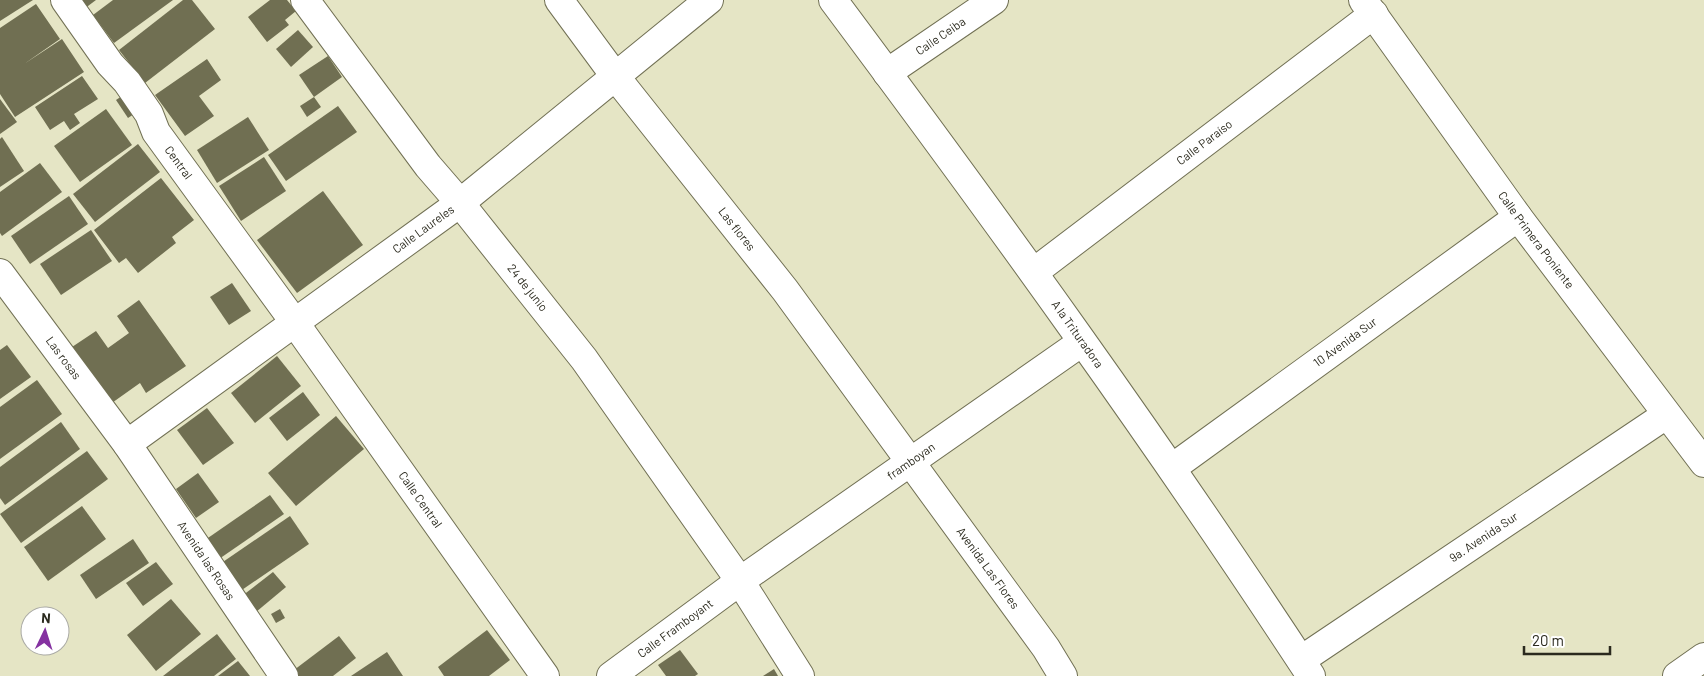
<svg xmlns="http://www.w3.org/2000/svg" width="1704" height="676" font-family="Barlow,sans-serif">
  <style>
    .building { fill: #706f52 }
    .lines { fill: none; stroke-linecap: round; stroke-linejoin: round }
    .minor-casing { stroke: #717054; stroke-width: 30 }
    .tertiary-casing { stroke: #717054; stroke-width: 30 }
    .minor { stroke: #fff; stroke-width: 28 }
    .tertiary { stroke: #fff; stroke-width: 28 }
    .labels { text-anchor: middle; stroke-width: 5; stroke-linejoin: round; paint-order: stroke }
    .street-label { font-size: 12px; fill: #2b2a1e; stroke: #fff }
  </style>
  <rect width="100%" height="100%" fill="#e5e5c5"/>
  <g class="building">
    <path d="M0 0H33L0 21Z"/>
    <path d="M77 0H96L84 9Z"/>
    <path d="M113 0H173L114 43 93 15Z"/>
    <path d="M183 0H192L215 29 145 83 119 50Z"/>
    <path d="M270 0H287L296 11 285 20 289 25 267 42 248 17Z"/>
    <path d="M36 4 60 39 24 64 62 39 84 72 15 117 0 94V28Z"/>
    <path d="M298 30 313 47 291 67 276 49Z"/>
    <path d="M328 56 342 77 314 97 299 75Z"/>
    <path d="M207 59 221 80 199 96 214 116 185 136 155 95Z"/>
    <path d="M82 76 98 99 74 114 80 123 70 130 64 121 50 130 35 107Z"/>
    <path d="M125 94 137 112 128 118 116 100Z"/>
    <path d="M314 97 321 107 307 117 300 106Z"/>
    <path d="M0 99 17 122 0 134Z"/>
    <path d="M338 106 357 132 286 181 268 155Z"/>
    <path d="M106 109 132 145 80 182 54 146Z"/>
    <path d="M248 117 269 150 217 183 197 150Z"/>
    <path d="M2 137 24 171 0 187V139Z"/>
    <path d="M138 144 160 172 95 222 73 194Z"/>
    <path d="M264 157 286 191 241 221 219 186Z"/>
    <path d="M40 163 62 192 2 236 0 233V192Z"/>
    <path d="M161 178 194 220 172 237 176 243 138 273 126 258 119 263 94 230Z"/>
    <path d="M323 191 363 245 297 293 257 240Z"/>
    <path d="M69 196 88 224 30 264 11 236Z"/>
    <path d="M91 230 112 261 61 295 40 264Z"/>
    <path d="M232 283 251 311 229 325 210 297Z"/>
    <path d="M139 300 186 366 146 393 140 383 109 405 69 349 96 331 108 348 129 333 117 316Z"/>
    <path d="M7 345 31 377 0 399V350Z"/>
    <path d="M277 356 301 386 255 423 231 393Z"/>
    <path d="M37 380 62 414 0 459V407Z"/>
    <path d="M303 392 320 415 287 441 269 418Z"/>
    <path d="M207 408 234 443 203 465 177 430Z"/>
    <path d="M336 416 364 449 296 506 268 473Z"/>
    <path d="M61 422 80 449 5 505 0 498V467Z"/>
    <path d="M87 451 108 479 21 543 0 514Z"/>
    <path d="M198 473 219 502 196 518 176 489Z"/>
    <path d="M270 495 284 514 219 559 205 540Z"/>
    <path d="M82 506 106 539 48 581 24 547Z"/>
    <path d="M290 516 309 544 236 594 217 566Z"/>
    <path d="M133 539 149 563 96 599 80 575Z"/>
    <path d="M156 562 173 584 143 606 126 583Z"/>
    <path d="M273 572 286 587 256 612 242 596Z"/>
    <path d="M171 599 201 634 156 671 127 635Z"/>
    <path d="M280 609 285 618 276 623 271 614Z"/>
    <path d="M487 630 510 660 489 676H444L438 667Z"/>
    <path d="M217 634 236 659 214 676H163Z"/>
    <path d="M339 636 356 658 333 676H298L294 670Z"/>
    <path d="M680 650 698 674 695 676H666L658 665Z"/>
    <path d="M387 652 403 676H351Z"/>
    <path d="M238 661 250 676H218Z"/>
    <path d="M774 669 778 676H763Z"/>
  </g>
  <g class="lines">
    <defs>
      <g id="minor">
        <path id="s1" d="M65 0 110 64 127 82 149 114 156 132 295 323 545 676"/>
        <path id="s2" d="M305 0 428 166 460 203 584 359 740 581 800 676"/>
        <path id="s3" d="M559 0 615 76 785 290 1046 648 1063 676"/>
        <path id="s4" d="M1363 0 1518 217 1704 463"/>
        <path id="s5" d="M887 73 994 0"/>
        <path id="s6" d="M1034 272 1374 14"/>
        <path id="s7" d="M0 273 127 444 284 676"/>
        <path id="s8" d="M127 444 460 203 709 0"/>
        <path id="s9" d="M1172 468 1518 217"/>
        <path id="s10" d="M1301 660 1666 415"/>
        <path id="s11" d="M611 676 740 581 1082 342"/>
        <path d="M1677 676 1704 657"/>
      </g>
      <g id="tertiary">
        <path id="s12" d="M833 0C998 221 1160 445 1311 676"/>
      </g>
    </defs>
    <use href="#minor" class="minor-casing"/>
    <use href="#tertiary" class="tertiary-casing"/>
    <use href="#minor" class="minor"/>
    <use href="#tertiary" class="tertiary"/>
  </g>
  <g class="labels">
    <g class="street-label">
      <text dy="4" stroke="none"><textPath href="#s5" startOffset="65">Calle Ceiba</textPath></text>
      <text dy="4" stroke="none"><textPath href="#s6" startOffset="214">Calle Paraíso</textPath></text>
      <text dy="4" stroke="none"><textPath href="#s1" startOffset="199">Central</textPath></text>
      <text dy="4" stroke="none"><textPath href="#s8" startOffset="366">Calle Laureles</textPath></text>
      <text dy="4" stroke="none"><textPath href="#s3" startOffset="290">Las flores</textPath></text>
      <text dy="4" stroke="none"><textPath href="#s4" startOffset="296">Calle Primera Poniente</textPath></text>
      <text dy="4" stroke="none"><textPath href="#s2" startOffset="364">24 de junio</textPath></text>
      <text dy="4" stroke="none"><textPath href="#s12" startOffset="414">A la Trituradora</textPath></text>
      <text dy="4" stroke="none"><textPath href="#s9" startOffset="214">10 Avenida Sur</textPath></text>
      <text dy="4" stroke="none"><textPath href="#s7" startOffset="106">Las rosas</textPath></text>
      <text dy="4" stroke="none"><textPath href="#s11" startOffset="369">framboyan</textPath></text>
      <text dy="4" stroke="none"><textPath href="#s1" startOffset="614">Calle Central</textPath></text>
      <text dy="4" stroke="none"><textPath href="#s10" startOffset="220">9a. Avenida Sur</textPath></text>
      <text dy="4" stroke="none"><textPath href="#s7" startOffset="354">Avenida las Rosas</textPath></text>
      <text dy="4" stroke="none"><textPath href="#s3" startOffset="712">Avenida Las Flores</textPath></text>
      <text dy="4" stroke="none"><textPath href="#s11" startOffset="80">Calle Framboyant</textPath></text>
    </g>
  </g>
  <g transform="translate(45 631) rotate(4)"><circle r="24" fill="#ffffff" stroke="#aaaaa5"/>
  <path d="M0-4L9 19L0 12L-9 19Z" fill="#8532a1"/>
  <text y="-8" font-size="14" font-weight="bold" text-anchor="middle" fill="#2b2a1e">N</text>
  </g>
  <path d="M1524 646v8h86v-8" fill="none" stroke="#2b2a1e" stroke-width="2.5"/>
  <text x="1532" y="646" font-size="15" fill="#2b2a1e" stroke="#ffffff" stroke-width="4" paint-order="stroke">20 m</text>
</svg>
